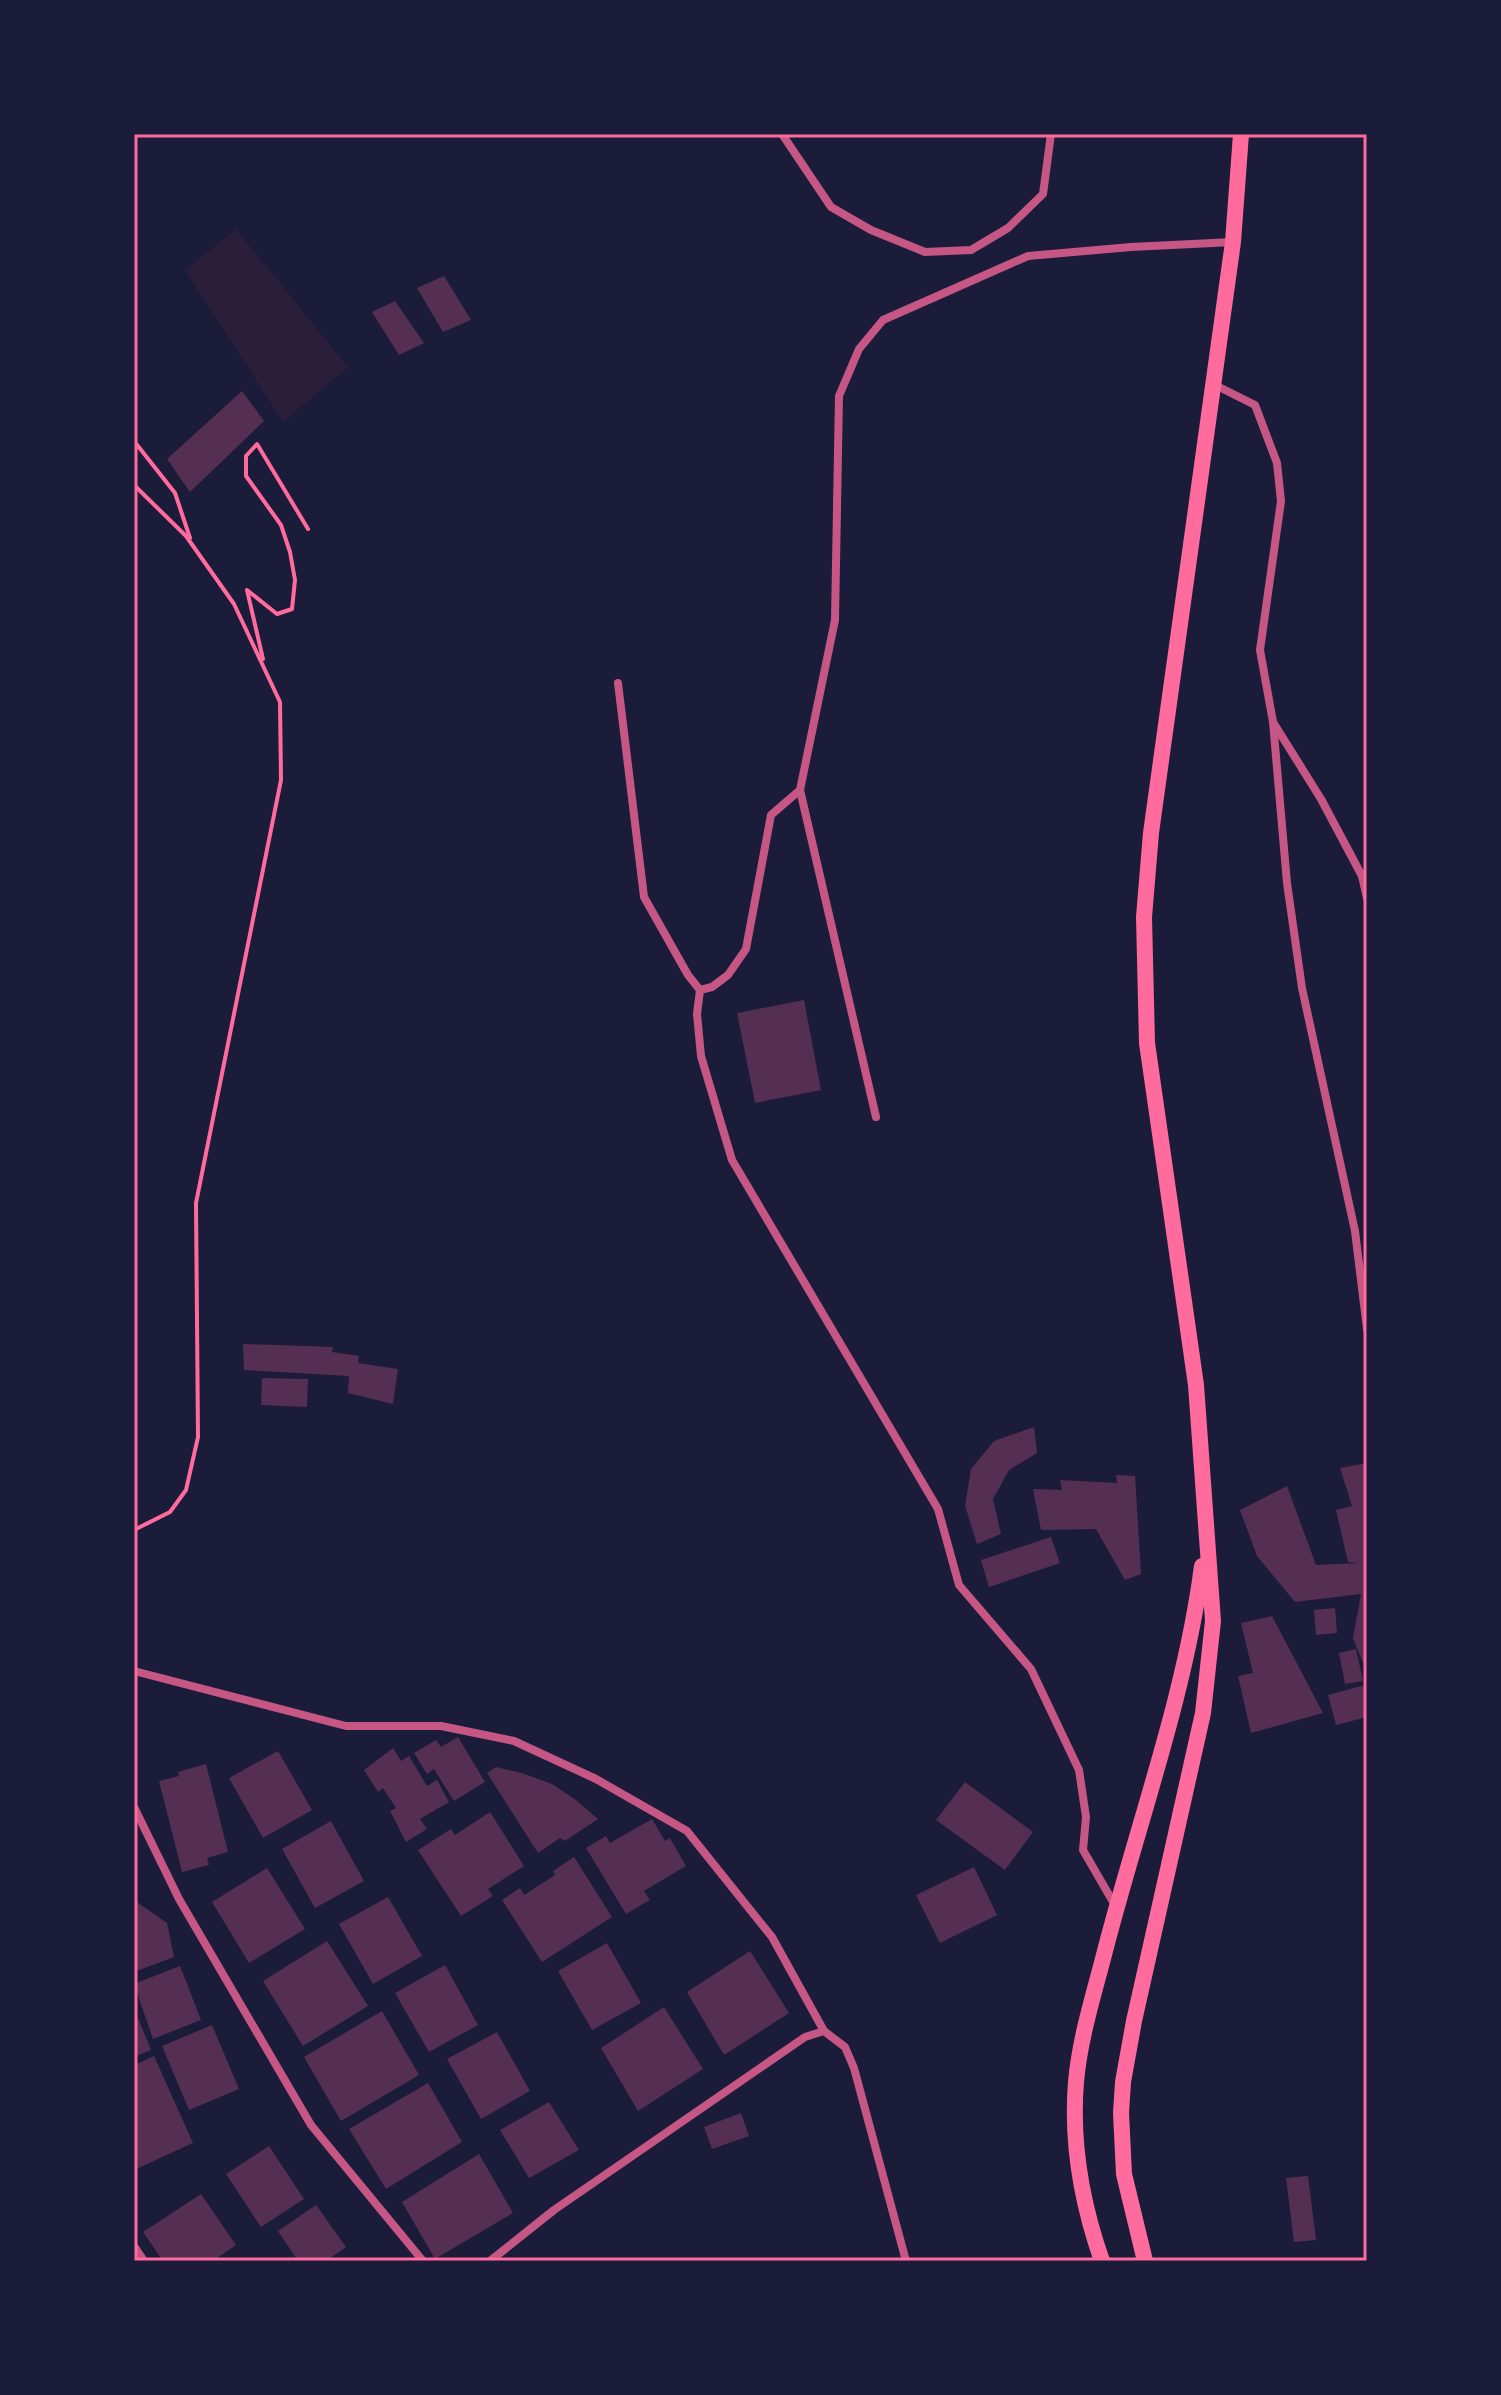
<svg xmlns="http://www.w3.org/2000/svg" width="1501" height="2395" font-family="Manrope,sans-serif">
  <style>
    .green { fill: #2a1e3b }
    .building { fill: #542f53 }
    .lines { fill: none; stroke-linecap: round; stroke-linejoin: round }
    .path { stroke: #ff6b9d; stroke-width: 4 }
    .minor { stroke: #c65784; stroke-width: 8 }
    .primary { stroke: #ff6b9d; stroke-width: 16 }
    .neatline { fill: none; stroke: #ff6b9d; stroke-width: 3 }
  </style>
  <rect width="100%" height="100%" fill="#1b1b3a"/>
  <path class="green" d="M236 229 348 367 283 422 185 270Z"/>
  <g class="building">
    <path d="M444 276 471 320 443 332 417 288Z"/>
    <path d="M395 301 424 343 399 355 372 312Z"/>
    <path d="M242 391 264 421 190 492 167 459Z"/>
    <path d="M804 1000 821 1090 755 1103 737 1013Z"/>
    <path d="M243 1344 333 1347 332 1352 359 1356 358 1363 398 1369 393 1404 348 1393 349 1376 244 1370Z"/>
    <path d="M262 1378 308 1379 307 1407 261 1405Z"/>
    <path d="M1034 1427 1037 1453 1009 1470 993 1499 1001 1534 977 1544 965 1506 971 1469 994 1441Z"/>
    <path d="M1367 1463V1673L1353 1638 1361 1594 1295 1602 1257 1556 1240 1510 1287 1486 1316 1565 1359 1563 1348 1562 1336 1510 1352 1506 1340 1468Z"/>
    <path d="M1116 1475 1135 1476 1141 1574 1125 1580 1096 1529 1041 1530 1033 1489 1062 1490 1060 1480 1117 1483Z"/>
    <path d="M1051 1537 1060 1563 989 1587 981 1560Z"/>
    <path d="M1335 1608 1337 1633 1316 1635 1314 1610Z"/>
    <path d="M1272 1616 1323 1713 1251 1733 1238 1676 1253 1673 1241 1623Z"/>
    <path d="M1356 1649 1363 1681 1345 1684 1339 1653Z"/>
    <path d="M1365 1685 1367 1717 1336 1725 1328 1695Z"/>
    <path d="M458 1737 485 1782 454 1801 434 1769 427 1774 414 1753 436 1740 441 1747Z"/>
    <path d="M393 1748 401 1761 409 1756 427 1786 437 1780 449 1802 420 1819 427 1829 406 1842 390 1811 396 1808 383 1788 378 1792 364 1770Z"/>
    <path d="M278 1751 312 1810 263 1838 229 1778Z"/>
    <path d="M206 1764 228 1852 207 1858 209 1865 182 1872 159 1781 179 1776 178 1772Z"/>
    <path d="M496 1767 522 1773 552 1784 576 1800 598 1819 565 1841 560 1838 538 1853 487 1773Z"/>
    <path d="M965 1782 1033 1832 1005 1870 936 1820Z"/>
    <path d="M490 1812 524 1866 488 1889 493 1896 461 1916 418 1850 451 1829 455 1835Z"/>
    <path d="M652 1819 665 1841 670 1838 686 1866 644 1891 650 1900 626 1914 586 1848 606 1836 610 1843Z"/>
    <path d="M331 1821 364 1881 315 1908 282 1849Z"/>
    <path d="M574 1857 612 1917 542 1962 502 1900 520 1888 524 1895 555 1875 553 1871Z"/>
    <path d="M974 1867 997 1915 940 1943 916 1895Z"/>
    <path d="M267 1868 305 1929 249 1963 212 1902Z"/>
    <path d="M388 1897 422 1956 373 1984 339 1924Z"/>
    <path d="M134 1900 167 1923 174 1957 134 1972Z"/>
    <path d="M327 1941 368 2006 303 2046 263 1981Z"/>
    <path d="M607 1943 641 2003 592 2030 558 1971Z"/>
    <path d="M750 1951 789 2013 724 2055 687 1992Z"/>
    <path d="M445 1965 478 2025 429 2052 395 1993Z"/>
    <path d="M180 1966 201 2020 153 2039 134 1984Z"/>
    <path d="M664 2007 703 2069 638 2111 601 2048Z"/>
    <path d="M134 2008 151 2050 134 2057Z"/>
    <path d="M382 2011 419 2075 341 2121 304 2057Z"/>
    <path d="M212 2025 239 2089 189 2110 162 2046Z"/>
    <path d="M497 2032 530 2091 481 2119 447 2059Z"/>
    <path d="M154 2056 193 2143 134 2170V2065Z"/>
    <path d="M428 2083 462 2142 386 2189 349 2129Z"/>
    <path d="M549 2102 579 2150 529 2178 500 2130Z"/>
    <path d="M741 2113 749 2136 712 2149 704 2127Z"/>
    <path d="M269 2146 304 2199 261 2227 226 2174Z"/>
    <path d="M479 2154 513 2213 435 2259 402 2202Z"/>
    <path d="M1308 2176 1316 2240 1294 2242 1286 2178Z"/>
    <path d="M201 2194 236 2245 213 2261H163L143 2232Z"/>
    <path d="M316 2205 346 2247 326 2261H298L278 2231Z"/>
  </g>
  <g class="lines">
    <g class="path">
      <path d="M134 441 175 493 190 538"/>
      <path d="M134 485 186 536 234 604 280 702 281 780 196 1203 198 1437 186 1490 170 1512 134 1530"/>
      <path d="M263 659 247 590 277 614 292 609 295 580 290 552 281 525 246 476V456L257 444 308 529"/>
    </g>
    <g class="minor">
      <path d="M782 134 831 207 871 230 925 252 971 250 1008 228 1043 194 1051 134"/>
      <path d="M1213 384 1255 405 1277 463 1281 501 1260 650 1273 722 1321 799 1362 876 1367 898"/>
      <path d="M618 683 644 897 688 975 700 990"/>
      <path d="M1273 722 1287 883 1302 988 1355 1231 1367 1329"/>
      <path d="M800 790 771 815 746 949 728 975 712 987 700 990 697 1014 701 1056 732 1160 938 1509 959 1585 1031 1669 1079 1770 1086 1817 1083 1850 1116 1907"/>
      <path d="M876 1117 800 790 835 620 839 396 859 349 883 320 1028 256 1131 247 1233 242"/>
      <path d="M134 1671 346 1726H441L514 1741 596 1779 687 1831 772 1937 824 2031"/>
      <path d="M134 1807 179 1899 311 2125 423 2261"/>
      <path d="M134 2246 144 2261"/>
      <path d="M490 2261 554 2210 805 2037 824 2031 845 2047 854 2068 906 2261"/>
    </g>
    <g class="primary">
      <path d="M1102 2261C1082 2204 1071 2143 1076 2082 1080 2036 1095 1991 1106 1947 1139 1820 1185 1696 1202 1566"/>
      <path d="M1145 2261 1124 2174 1121 2113 1123 2082 1134 2021 1203 1713 1213 1621 1196 1385 1147 1043 1144 917 1151 833 1233 242 1241 134"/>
    </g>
  </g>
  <rect width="1501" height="2395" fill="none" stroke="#1b1b3a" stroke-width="272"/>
  <rect x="136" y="136" width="1229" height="2123" class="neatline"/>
</svg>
